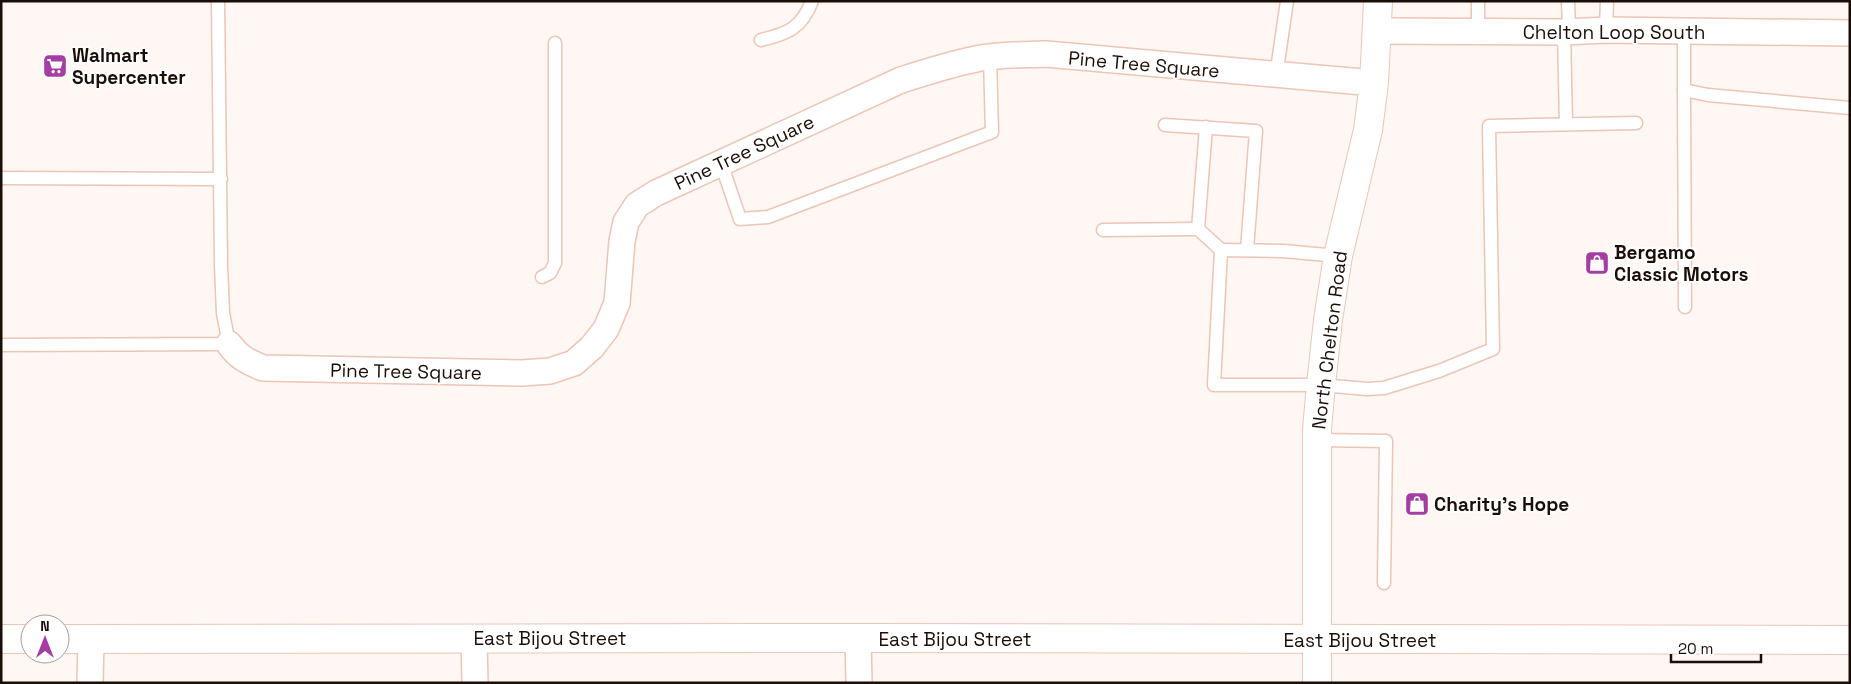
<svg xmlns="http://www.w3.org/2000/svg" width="1851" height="684" font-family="'Space Grotesk',sans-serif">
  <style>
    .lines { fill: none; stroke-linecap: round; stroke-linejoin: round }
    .lane-casing { stroke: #ebc5b6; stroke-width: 15 }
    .street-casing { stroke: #ebc5b6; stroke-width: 28 }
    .secondary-casing { stroke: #ebc5b6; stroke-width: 30 }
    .lane { stroke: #fff; stroke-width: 12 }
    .street { stroke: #fff; stroke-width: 25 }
    .secondary { stroke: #fff; stroke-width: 28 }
    .labels { text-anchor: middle; stroke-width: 4; stroke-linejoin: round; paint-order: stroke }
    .street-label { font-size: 19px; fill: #1b0e09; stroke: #fff }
    .poi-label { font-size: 19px; font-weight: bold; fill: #1b0e09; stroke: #fff; text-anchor: start }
  </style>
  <rect width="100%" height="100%" fill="#fff7f3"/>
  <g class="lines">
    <defs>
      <g id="lane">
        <path d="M1478 1V31"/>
        <path d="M1568 1 1569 31"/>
        <path d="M1606 30 1607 1"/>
        <path d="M1564 32 1566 124"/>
        <path d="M1684 32V90L1708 95 1850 108"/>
        <path d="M761 40C787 34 802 28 812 1"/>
        <path d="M1276 76 1287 1"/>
        <path d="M1684 90 1685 307"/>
        <path d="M1165 125 1256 131 1247 250"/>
        <path d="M1206 127 1198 229 1221 250"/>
        <path d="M721 163 740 219 768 217 992 132 990 57"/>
        <path d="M1 178 221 179"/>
        <path d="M1103 230 1198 229"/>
        <path d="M1338 256 1283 251 1221 250 1214 385H1321L1367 389 1384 388 1439 371 1493 349 1489 126 1636 123"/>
        <path d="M542 277 550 273 555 263V43"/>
        <path d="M1 345 229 344 223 313 221 265 218 1"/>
        <path d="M1317 440 1386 441 1384 583"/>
      </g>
      <g id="street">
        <path d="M1378 31 1564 32 1606 30 1850 33"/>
        <path d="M229 344C238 357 248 362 263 368L522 373 550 371 574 363 592 347 606 329 617 303 622 241 626 222 637 205 656 193 901 80C926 72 951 64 976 59 999 54 1023 55 1046 54L1374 83"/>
        <path d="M858 638 859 683"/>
        <path d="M474 639 475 683"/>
        <path d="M90 683 91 639"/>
      </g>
      <g id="secondary">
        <path d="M1 639H30"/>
        <path d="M60 639 858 638 1850 640"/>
        <path d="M1317 683V429L1321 385 1328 320 1338 256 1368 130 1374 83 1378 1"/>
      </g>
    </defs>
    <use href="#lane" class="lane-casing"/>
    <use href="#street" class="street-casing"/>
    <use href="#secondary" class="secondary-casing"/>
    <use href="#lane" class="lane"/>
    <use href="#street" class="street"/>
    <use href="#secondary" class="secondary"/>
  </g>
  <defs>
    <symbol id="supermarket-square" viewBox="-11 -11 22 22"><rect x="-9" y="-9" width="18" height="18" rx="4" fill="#a43ea2" stroke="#fff"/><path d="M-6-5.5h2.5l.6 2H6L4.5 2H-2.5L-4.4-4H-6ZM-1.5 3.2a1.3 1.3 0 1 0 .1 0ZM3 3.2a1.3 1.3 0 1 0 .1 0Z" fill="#fff"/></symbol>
    <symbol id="shop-square" viewBox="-11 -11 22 22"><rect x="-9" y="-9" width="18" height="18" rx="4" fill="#a43ea2" stroke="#fff"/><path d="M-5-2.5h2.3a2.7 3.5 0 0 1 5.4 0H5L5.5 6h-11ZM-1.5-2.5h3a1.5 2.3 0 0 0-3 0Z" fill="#fff"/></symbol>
  </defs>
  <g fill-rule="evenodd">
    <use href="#supermarket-square" x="41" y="52" width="28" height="28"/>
    <use href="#shop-square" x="1583" y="249" width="28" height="28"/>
    <use href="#shop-square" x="1403" y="490" width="28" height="28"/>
  </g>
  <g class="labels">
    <g class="street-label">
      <text x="1614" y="39">Chelton Loop South</text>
      <text transform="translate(1144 64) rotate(5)" y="7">Pine Tree Square</text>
      <text transform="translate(744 152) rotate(-25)" y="7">Pine Tree Square</text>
      <text transform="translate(1329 340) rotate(-83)" y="7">North Chelton Road</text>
      <text transform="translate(406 371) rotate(1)" y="7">Pine Tree Square</text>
      <text x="550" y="645">East Bijou Street</text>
      <text x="955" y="646">East Bijou Street</text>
      <text x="1360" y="647">East Bijou Street</text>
    </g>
    <g class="poi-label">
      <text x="72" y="62">Walmart<tspan x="72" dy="22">Supercenter</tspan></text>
      <text x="1614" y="259">Bergamo<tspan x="1614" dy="22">Classic Motors</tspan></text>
      <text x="1434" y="511">Charity's Hope</text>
    </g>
  </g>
  <rect width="1851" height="684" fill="none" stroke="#1b0e09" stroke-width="5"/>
  <g transform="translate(45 639)"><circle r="24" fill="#ffffff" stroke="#a49f9d"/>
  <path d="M0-4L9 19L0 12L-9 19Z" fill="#a43ea2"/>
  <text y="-8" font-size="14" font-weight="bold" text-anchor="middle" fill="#1b0e09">N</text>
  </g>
  <path d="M1671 654v8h90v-8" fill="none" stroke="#1b0e09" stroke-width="2.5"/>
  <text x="1678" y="654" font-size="15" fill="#1b0e09" stroke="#ffffff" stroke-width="4" paint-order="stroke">20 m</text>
</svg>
